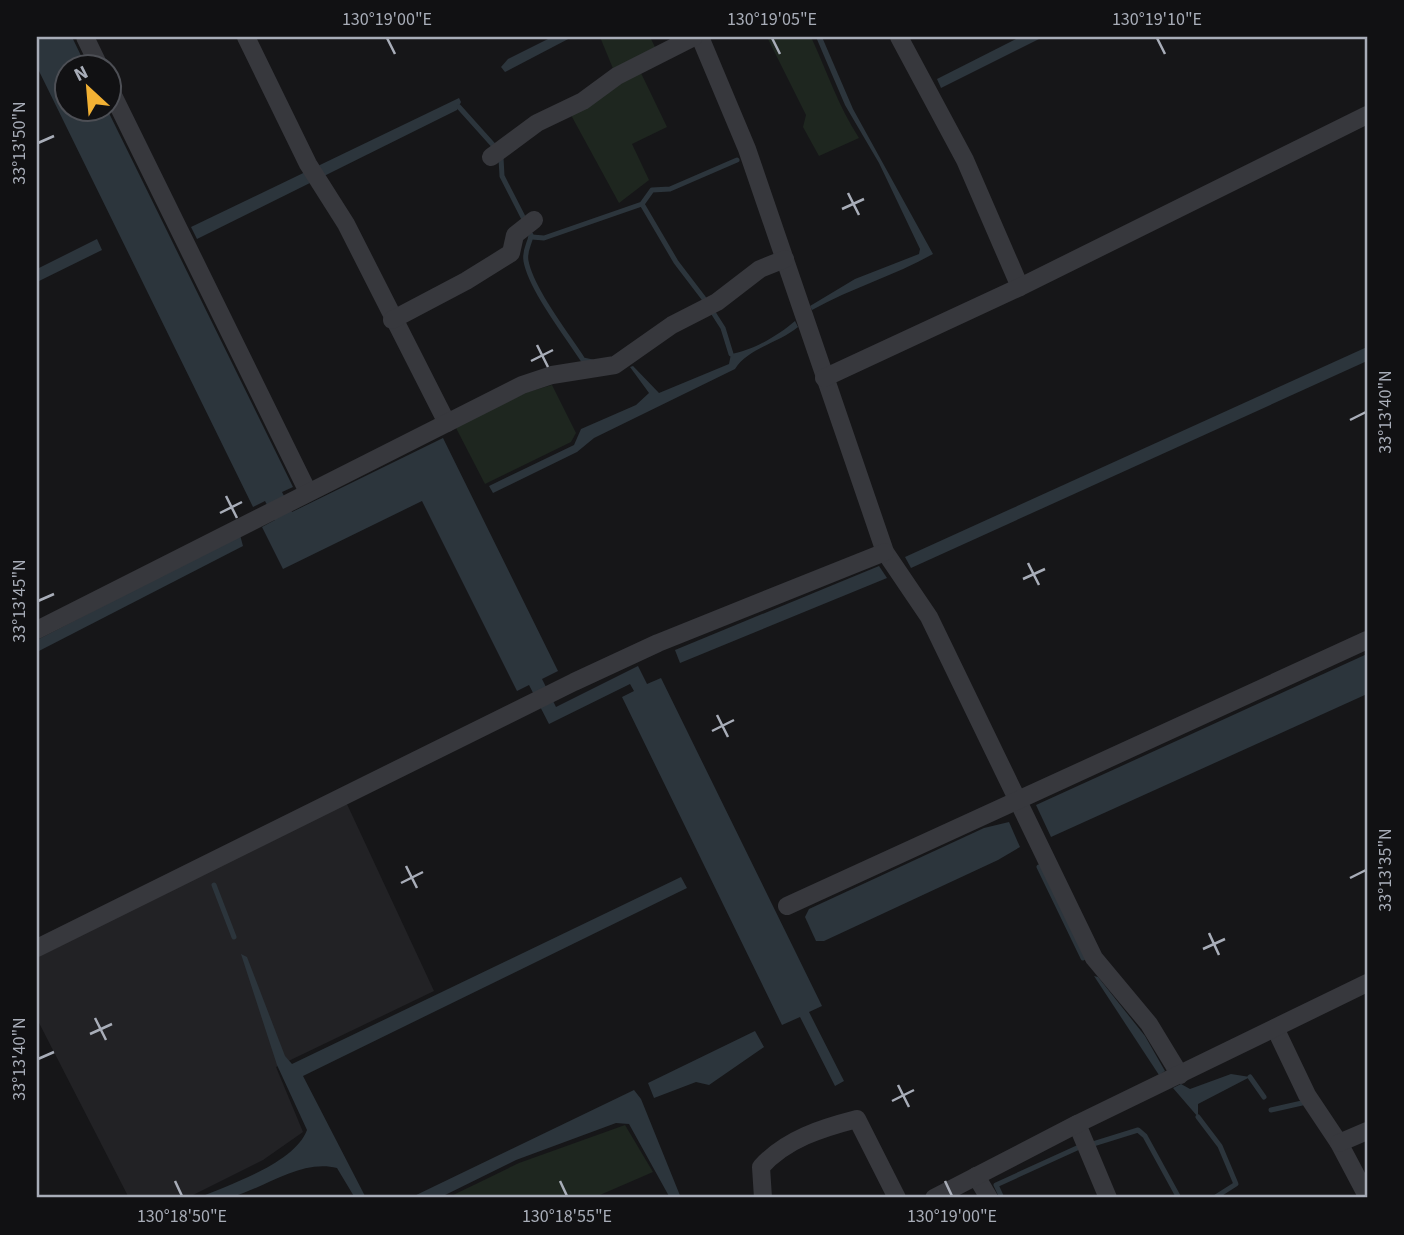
<svg xmlns="http://www.w3.org/2000/svg" width="1404" height="1235" font-family="'Source Sans 3',sans-serif">
  <style>
    .built { fill: #222225 }
    .green { fill: #1e261f }
    .water { fill: #2c353c }
    .lines { fill: none; stroke-linecap: round; stroke-linejoin: round }
    .stream { stroke: #2c353c; stroke-width: 5 }
    .minor { stroke: #37383d; stroke-width: 18 }
    .ticks { fill: none; stroke: #a8adb8; stroke-width: 2.5 }
    .neatline { fill: none; stroke: #a8adb8; stroke-width: 2.5 }
    .ticks-label { font-size: 18px; text-anchor: middle; fill: #a8adb8 }
  </style>
  <rect width="100%" height="100%" fill="#161618"/>
  <path class="built" d="M346 802 434 991 276 1067 303 1132 263 1160 187 1198H129L37 1019V955Z"/>
  <g class="green">
    <path d="M600 37H650L656 49 614 71Z"/>
    <path d="M767 37H811C827 71 838 106 859 138L819 156 803 127 806 115Z"/>
    <path d="M640 71 667 127 632 144 649 180 619 203 571 115Z"/>
    <path d="M552 385 576 433 571 442 485 484 455 426 528 392Z"/>
    <path d="M625 1125 653 1172 593 1198H447L519 1163Z"/>
  </g>
  <g class="water">
    <path d="M37 37H72L86 66H66V108L107 109 293 487 282 492 292 512 443 438 558 671 542 679 556 707 638 666 647 684 661 678 822 1006 809 1012 844 1081 835 1086 800 1017 782 1025 622 697 634 691 630 684 549 724 529 685 517 691 422 501 283 569 262 527 275 520 265 501 253 507 37 67Z"/>
    <path d="M552 37H572L505 72 501 67 508 59Z"/>
    <path d="M816 37H822L853 109 933 254C894 276 851 288 812 310L810 306 855 279 919 254 920 249 879 163 845 105Z"/>
    <path d="M1020 37H1043L941 88 937 79Z"/>
    <path d="M459 98 461 102 457 110 197 239 191 227Z"/>
    <path d="M97 239 102 250 37 282V269Z"/>
    <path d="M795 321 798 327C779 343 748 348 735 369L594 438 577 452 493 493 489 486 574 445 581 429 636 405 649 393 630 367 633 366 659 393 729 364 731 354C752 351 779 335 795 321Z"/>
    <path d="M1367 347V361L911 568 905 557Z"/>
    <path d="M240 535 243 546 37 652V640Z"/>
    <path d="M879 566 887 578 680 663 675 650Z"/>
    <path d="M1367 654V694L1051 837 1036 805Z"/>
    <path d="M1009 822 1020 847 998 860 824 941H816L805 917 809 909 984 828Z"/>
    <path d="M681 877 687 888 303 1076 366 1198H355L337 1168C302 1159 266 1187 232 1197 222 1200 209 1198 198 1198 229 1185 295 1163 307 1130L277 1065 241 954 247 957 285 1056 292 1064Z"/>
    <path d="M1094 976 1098 977 1145 1036 1165 1071 1159 1075Z"/>
    <path d="M755 1031 764 1047 709 1085 696 1082 654 1098 648 1083Z"/>
    <path d="M1231 1074 1250 1077 1198 1104V1117L1173 1088 1181 1084 1190 1089Z"/>
    <path d="M634 1090 641 1099 681 1198H670L629 1124 616 1123 516 1160 439 1198H410Z"/>
  </g>
  <g class="lines">
    <g class="stream">
      <path d="M459 107 494 146"/>
      <path d="M501 158 502 176 524 219"/>
      <path d="M642 204 676 262 705 300"/>
      <path d="M531 235C530 244 524 250 526 261 531 289 567 335 583 360L592 362"/>
      <path d="M532 237 544 238 642 204 652 190 670 189 737 160"/>
      <path d="M714 314 723 328 731 354"/>
      <path d="M1039 867 1083 958"/>
      <path d="M214 885 234 937"/>
      <path d="M1250 1077 1264 1097"/>
      <path d="M1271 1110 1302 1103"/>
      <path d="M1198 1117 1220 1146 1236 1184 1214 1198"/>
      <path d="M1093 1144 1138 1130 1145 1136 1179 1198"/>
      <path d="M1002 1198 996 1185 1077 1148"/>
    </g>
    <g class="minor">
      <path d="M85 37 99 66"/>
      <path d="M246 37 308 164 346 224 447 423"/>
      <path d="M700 37 747 149 885 552 929 617 1094 958 1149 1024 1180 1075"/>
      <path d="M899 37 965 160 1020 287"/>
      <path d="M108 85 308 492"/>
      <path d="M491 157 537 123 583 101 617 76 694 37"/>
      <path d="M392 320 466 281 511 253 515 235 534 220"/>
      <path d="M824 378 1020 287 1367 115"/>
      <path d="M37 630 522 385 552 375 615 365 672 325 717 302 760 269 785 259"/>
      <path d="M787 906 1367 640"/>
      <path d="M37 948 574 682 658 643 885 552"/>
      <path d="M1275 1028 1307 1095 1339 1143 1367 1196"/>
      <path d="M1077 1124 1108 1198"/>
      <path d="M1339 1143 1367 1131"/>
      <path d="M976 1176 989 1198"/>
      <path d="M763 1198 761 1167C786 1139 822 1128 857 1119L897 1198"/>
      <path d="M934 1198 1077 1124 1367 983"/>
    </g>
  </g>
  <path class="ticks" d="M387 38 395 54M772 38 780 54M1157 38 1165 54M38 143 54 136M848 193 859 215M842 209 864 199M537 345 548 367M531 361 553 350M1350 420 1366 412M226 496 237 518M220 513 242 502M1028 563 1039 585M1023 579 1045 569M38 601 54 594M717 715 728 737M712 731 734 720M406 866 417 888M1350 878 1366 870M401 883 423 872M1209 933 1219 955M1203 949 1225 939M95 1018 106 1040M90 1034 112 1024M38 1059 54 1052M898 1085 909 1107M892 1101 914 1090M175 1181 182 1196M560 1181 567 1196M945 1181 952 1196"/>
  <rect width="1404" height="1235" fill="none" stroke="#111113" stroke-width="77"/>
  <g transform="translate(88 88) rotate(334)"><circle r="33" fill="#111113" stroke="#4d4f55" stroke-width="2"/>
  <path d="M0-5L12 26L0 18L-12 26Z" fill="#f2b134"/>
  <text y="-10" font-size="19" font-weight="bold" text-anchor="middle" fill="#a8adb8">N</text>
  </g>
  <rect x="38" y="38" width="1328" height="1158" class="neatline"/>
  <g class="ticks-label">
    <text x="387" y="25">130°19'00"E</text>
    <text x="772" y="25">130°19'05"E</text>
    <text x="1157" y="25">130°19'10"E</text>
    <text transform="translate(19 143) rotate(-90)" y="6">33°13'50"N</text>
    <text transform="translate(1385 412) rotate(-90)" y="6">33°13'40"N</text>
    <text transform="translate(19 601) rotate(-90)" y="6">33°13'45"N</text>
    <text transform="translate(1385 870) rotate(-90)" y="6">33°13'35"N</text>
    <text transform="translate(19 1059) rotate(-90)" y="6">33°13'40"N</text>
    <text x="182" y="1222">130°18'50"E</text>
    <text x="567" y="1222">130°18'55"E</text>
    <text x="952" y="1222">130°19'00"E</text>
  </g>
</svg>
